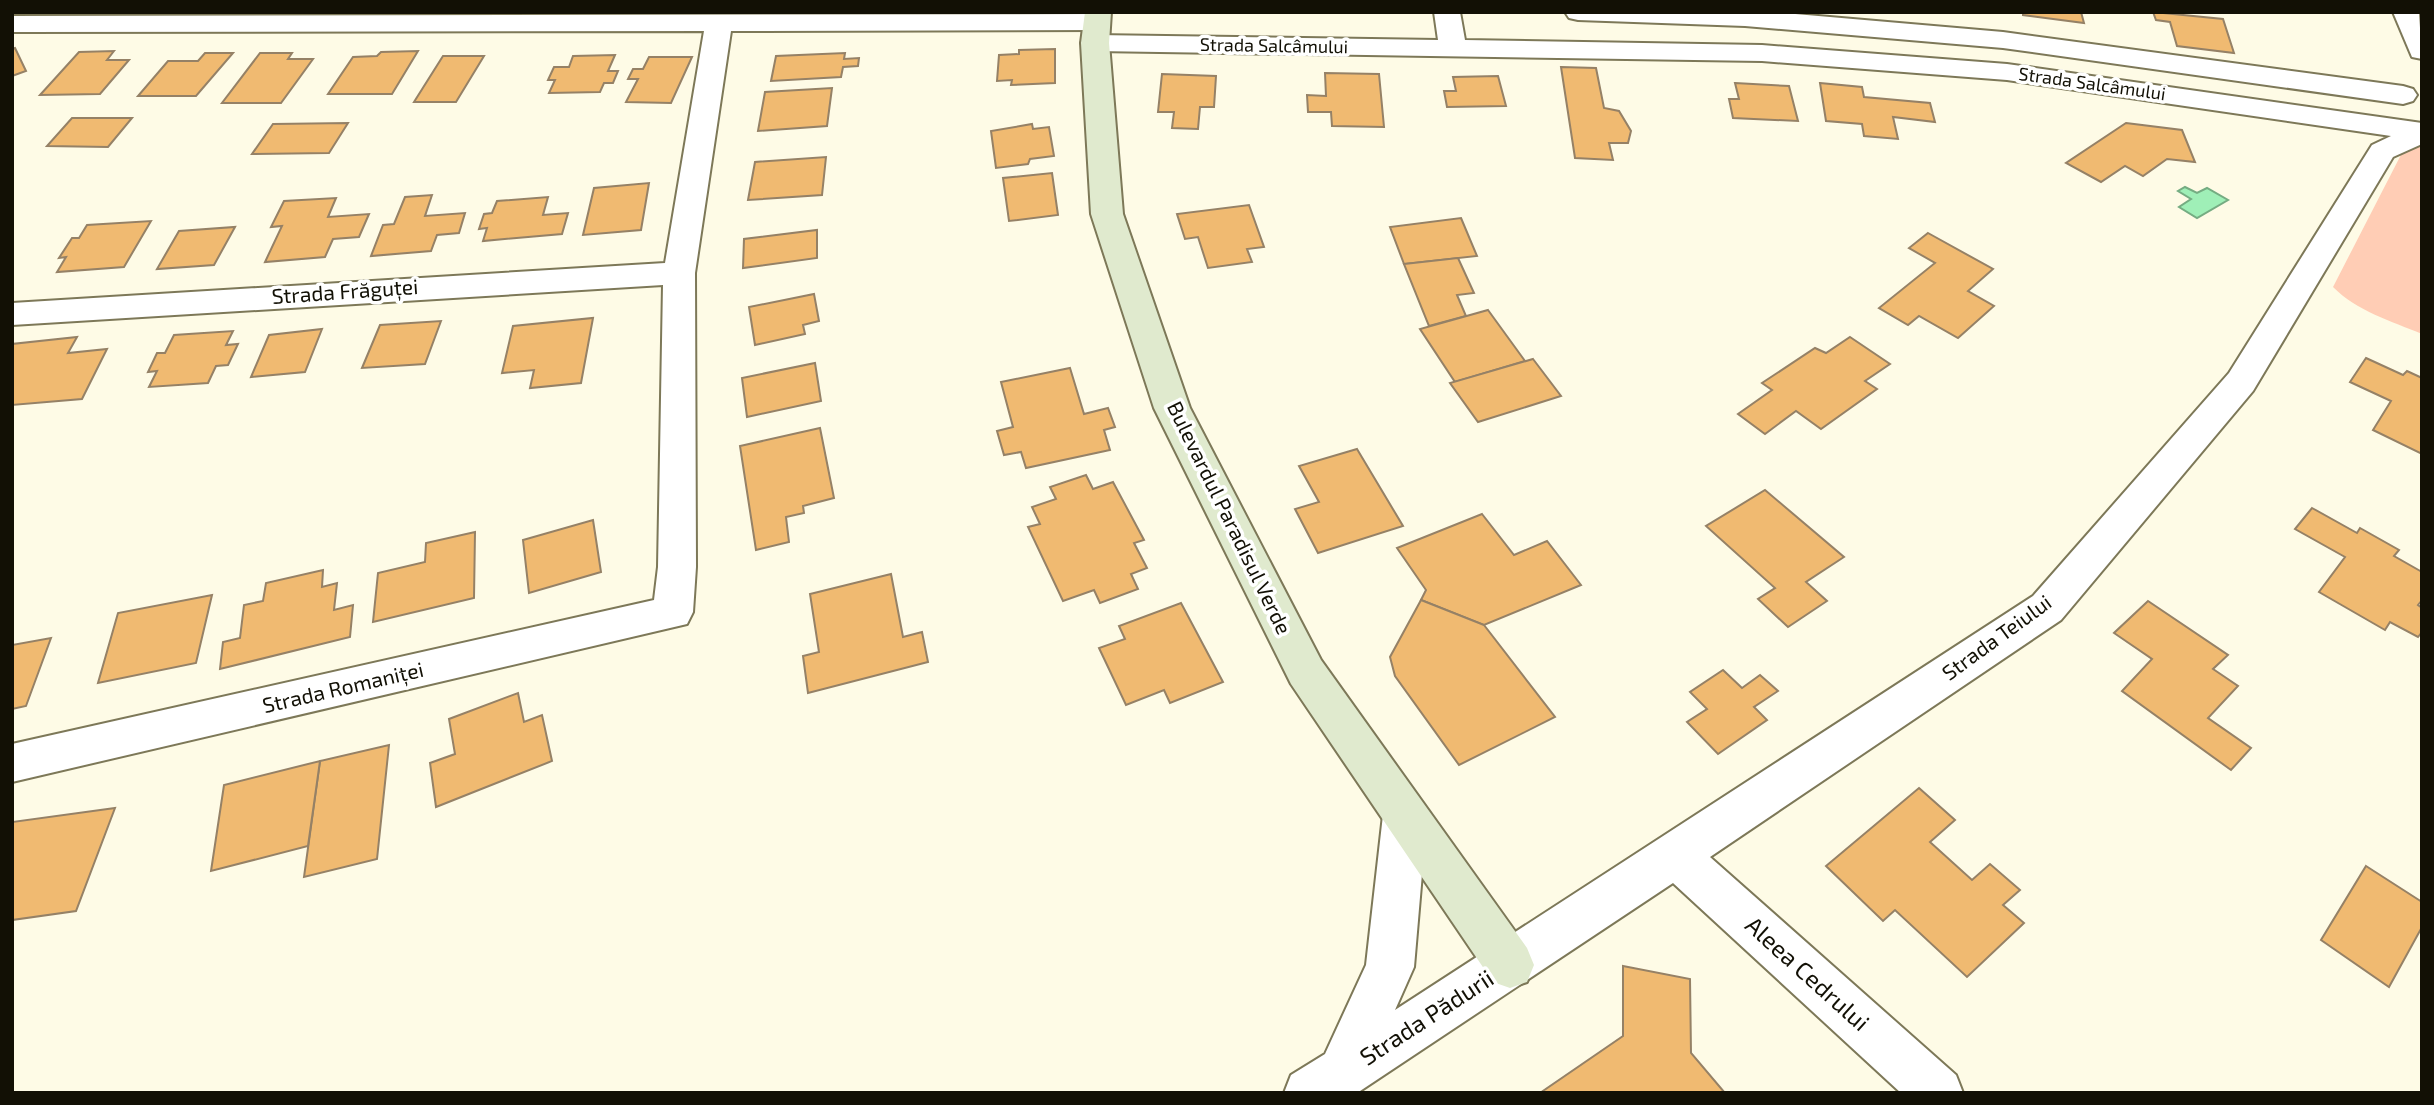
<svg xmlns="http://www.w3.org/2000/svg" width="2434" height="1105" font-family="'Exo 2',sans-serif">
  <style>
    .green { fill: #ffcdb5 }
    .water { fill: #9fefb7; stroke: #75ac82; stroke-width: 2 }
    .building { fill: #f0ba71; stroke: #958166; stroke-width: 2 }
    .lines { fill: none; stroke-linecap: round; stroke-linejoin: round }
    .street-casing { stroke: #7d7858; stroke-width: 4 }
    .secondary-casing { stroke: #7d7858; stroke-width: 4 }
    .street { fill: #fff; fill-rule: evenodd }
    .secondary { fill: #e0eace; fill-rule: evenodd }
    .labels { text-anchor: middle; stroke-width: 7; stroke-linejoin: round; paint-order: stroke }
    .far-street-label { font-size: 18px; fill: #121005; stroke: #fff }
    .street-label { font-size: 21px; fill: #121005; stroke: #fff }
    .near-street-label { font-size: 24px; fill: #121005; stroke: #fff }
  </style>
  <rect width="100%" height="100%" fill="#fefbe6"/>
  <path class="green" d="M2422 144V334C2391 321 2357 311 2333 287L2405 147Z"/>
  <path class="water" d="M2185 187 2197 193 2207 188 2228 200 2197 218 2179 207 2191 199 2178 191Z"/>
  <g class="building">
    <path d="M2023 12H2081L2084 23 2023 15Z"/>
    <path d="M2153 12 2223 19 2234 53 2177 46 2170 22 2156 20Z"/>
    <path d="M15 48 26 71 12 76V49Z"/>
    <path d="M1055 49V83L1011 85 1012 80 997 81 999 55 1019 54V50Z"/>
    <path d="M114 51 107 60H129L100 94 40 95 79 52Z"/>
    <path d="M418 51 392 94H328L353 57 377 56 381 52Z"/>
    <path d="M205 53H233L196 96H138L168 61H198Z"/>
    <path d="M260 53H292L288 59H313L281 103H222Z"/>
    <path d="M845 53 844 59 859 58 858 66 843 67 841 77 771 81 776 56Z"/>
    <path d="M615 55 608 71H618L613 83H604L600 92 549 93 555 80H548L554 67H569L573 56Z"/>
    <path d="M443 56H484L456 102H414Z"/>
    <path d="M649 57H692L671 103 626 102 638 79H628L633 69H643Z"/>
    <path d="M1561 67 1596 68 1604 108 1619 111 1631 131 1628 143H1609L1613 160 1575 158Z"/>
    <path d="M1325 73 1379 74 1384 127 1332 126 1331 112H1308L1307 95 1326 96Z"/>
    <path d="M1162 74 1216 76 1214 107H1200L1198 129 1172 128 1174 112H1158Z"/>
    <path d="M1498 76 1506 106 1447 107 1444 91H1456L1453 77Z"/>
    <path d="M1735 83 1789 86 1798 121 1733 118 1729 99H1739Z"/>
    <path d="M1820 83 1862 87 1864 97 1930 103 1935 122 1893 117 1898 139 1864 136 1862 124 1826 121Z"/>
    <path d="M832 88 827 126 758 131 765 92Z"/>
    <path d="M72 118H132L108 147 47 146Z"/>
    <path d="M348 123 329 153 252 154 273 124Z"/>
    <path d="M2126 123 2182 130 2195 162 2167 159 2143 176 2125 166 2101 182 2066 163Z"/>
    <path d="M1032 124 1033 129 1049 127 1054 156 1030 159 1028 164 996 168 991 131Z"/>
    <path d="M826 157 822 195 748 200 755 162Z"/>
    <path d="M1052 173 1058 215 1009 221 1003 178Z"/>
    <path d="M649 183 641 230 583 235 594 188Z"/>
    <path d="M432 195 425 216 465 213 459 233 437 235 431 251 371 256 383 225 394 224 405 197Z"/>
    <path d="M548 197 543 215 568 213 562 234 483 241 487 228 479 229 484 214 492 213 497 201Z"/>
    <path d="M336 198 328 217 369 214 359 237 333 239 325 257 265 262 282 226 271 227 284 201Z"/>
    <path d="M1249 205 1264 247 1247 249 1252 262 1208 268 1198 237 1185 239 1177 214Z"/>
    <path d="M1461 218 1477 256 1404 264 1390 227Z"/>
    <path d="M151 221 124 267 57 272 66 257 59 258 72 238H79L87 225Z"/>
    <path d="M235 227 214 265 157 269 179 231Z"/>
    <path d="M817 230V258L743 268 744 239Z"/>
    <path d="M1928 233 1993 269 1968 291 1994 306 1958 338 1919 316 1908 325 1879 308 1935 263 1909 248Z"/>
    <path d="M1458 258 1474 293 1457 295 1466 316 1429 326 1404 264Z"/>
    <path d="M814 294 819 321 803 325 805 334 755 345 749 307Z"/>
    <path d="M1488 310 1525 361 1455 382 1420 329Z"/>
    <path d="M593 318 581 383 530 388 534 370 502 373 513 326Z"/>
    <path d="M441 321 425 364 362 368 380 325Z"/>
    <path d="M322 329 305 372 251 377 269 335Z"/>
    <path d="M233 331 226 345 238 344 228 365 216 366 208 383 149 387 157 371 148 372 157 353H165L174 335Z"/>
    <path d="M77 337 68 353 107 349 82 399 12 405V344Z"/>
    <path d="M1850 337 1890 364 1865 381 1877 389 1821 429 1796 411 1765 434 1738 414 1772 390 1762 383 1815 348 1826 353Z"/>
    <path d="M2366 358 2403 375 2407 371 2422 378V454L2373 430 2391 401 2350 382Z"/>
    <path d="M1533 359 1561 396 1478 422 1450 383Z"/>
    <path d="M815 363 821 401 747 417 742 378Z"/>
    <path d="M1070 368 1084 414 1108 408 1115 427 1104 430 1110 450 1026 468 1021 452 1004 455 997 431 1013 427 1001 382Z"/>
    <path d="M820 428 834 498 803 506 804 513 786 517 789 542 756 550 740 446Z"/>
    <path d="M1357 449 1403 526 1318 553 1295 509 1319 502 1299 466Z"/>
    <path d="M1086 475 1093 489 1113 482 1144 540 1134 543 1147 568 1131 574 1138 589 1100 603 1094 590 1063 601 1028 527 1040 524 1032 507 1056 499 1050 487Z"/>
    <path d="M1765 490 1844 557 1806 582 1827 601 1788 627 1758 599 1775 588 1706 526Z"/>
    <path d="M2312 508 2357 533 2360 528 2399 550 2394 556 2422 572V600L2418 605 2422 608V632L2418 637 2390 622 2385 630 2319 592 2345 557 2295 529Z"/>
    <path d="M1482 514 1514 555 1547 541 1581 585 1484 625 1421 600 1426 590 1397 548Z"/>
    <path d="M593 520 601 572 529 593 523 540Z"/>
    <path d="M475 532 474 598 373 622 378 573 425 562 426 543Z"/>
    <path d="M323 570 322 587 337 583 334 610 353 605 350 637 220 669 223 642 240 638 244 605 263 601 266 583Z"/>
    <path d="M891 574 903 637 922 632 928 662 808 693 803 656 819 652 810 594Z"/>
    <path d="M212 595 196 663 98 683 118 613Z"/>
    <path d="M1421 600 1484 625 1555 717 1459 765 1395 676 1390 657Z"/>
    <path d="M2148 601 2228 655 2213 669 2238 686 2208 718 2251 748 2231 770 2122 691 2152 659 2114 633Z"/>
    <path d="M1181 603 1223 682 1170 703 1164 690 1126 705 1099 648 1125 639 1119 626Z"/>
    <path d="M51 638 26 706 12 709V645Z"/>
    <path d="M1723 670 1742 688 1760 675 1778 691 1754 707 1767 720 1718 754 1687 722 1707 709 1690 692Z"/>
    <path d="M518 693 524 722 542 715 552 761 436 807 430 763 455 754 449 719Z"/>
    <path d="M389 745 377 859 304 877 320 761Z"/>
    <path d="M320 761 308 846 211 871 224 785Z"/>
    <path d="M1919 788 1955 820 1930 842 1972 880 1990 864 2020 890 2003 905 2024 923 1967 977 1895 910 1883 921 1826 866Z"/>
    <path d="M115 808 76 911 12 920V822Z"/>
    <path d="M2366 866 2422 902V927L2389 987 2321 940Z"/>
    <path d="M1623 966 1690 979 1691 1053 1725 1093H1540L1623 1036Z"/>
  </g>
  <g class="lines">
    <defs>
      <g id="street">
        <path d="M1434 12H1460L1465 40 1762 45 2007 64 2422 123V144L2393 157 2253 391 2061 620 1710 857 1956 1075 1963 1093H1901L1673 883 1360 1091 1284 1093 1291 1075 1325 1054 1366 965 1383 815 1389 801 1405 795 1421 801 1427 815 1414 967 1395 1010 2033 596 2229 373 2372 145 2391 136 2007 80 1762 61 1095 51 1085 49 1081 43 1085 37 1095 35 1438 40Z"/>
        <path d="M1565 12H1772L2003 32 2403 86 2413 89 2417 95 2413 101 2403 104 2003 48 1745 26 1578 20 1569 18Z"/>
        <path d="M2393 12H2419L2422 59 2412 57Z"/>
        <path d="M1097 14 1106 16 1110 22 1106 28 1097 30 731 31 695 273 696 567 693 612 687 624 12 782V744L654 600 658 567 663 285 12 325V303L665 263 704 31 12 32V16Z"/>
      </g>
      <path id="secondary" d="M1085 12H1111L1109 43 1123 214 1190 408 1321 660 1527 948 1534 965 1527 982 1510 988 1493 982 1291 684 1154 408 1091 214 1081 43Z"/>
    </defs>
    <use href="#street" class="street-casing"/>
    <use href="#secondary" class="secondary-casing"/>
    <use href="#street" class="street"/>
    <use href="#secondary" class="secondary"/>
  </g>
  <g class="labels">
    <g class="far-street-label">
      <text transform="translate(1274 46) rotate(1)" y="6">Strada Salcâmului</text>
      <text transform="translate(2092 84) rotate(8)" y="6">Strada Salcâmului</text>
    </g>
    <g class="street-label">
      <text transform="translate(345 292) rotate(-4)" y="7">Strada Frăguței</text>
      <text transform="translate(1229 518) rotate(64)" y="7">Bulevardul Paradisul Verde</text>
      <text transform="translate(1997 638) rotate(-36)" y="7">Strada Teiului</text>
      <text transform="translate(343 688) rotate(-13)" y="7">Strada Romaniței</text>
    </g>
    <g class="near-street-label">
      <text transform="translate(1807 974) rotate(42)" y="8">Aleea Cedrului</text>
      <text transform="translate(1427 1018) rotate(-33)" y="8">Strada Pădurii</text>
    </g>
  </g>
  <rect width="2434" height="1105" fill="none" stroke="#121005" stroke-width="28"/>
</svg>
